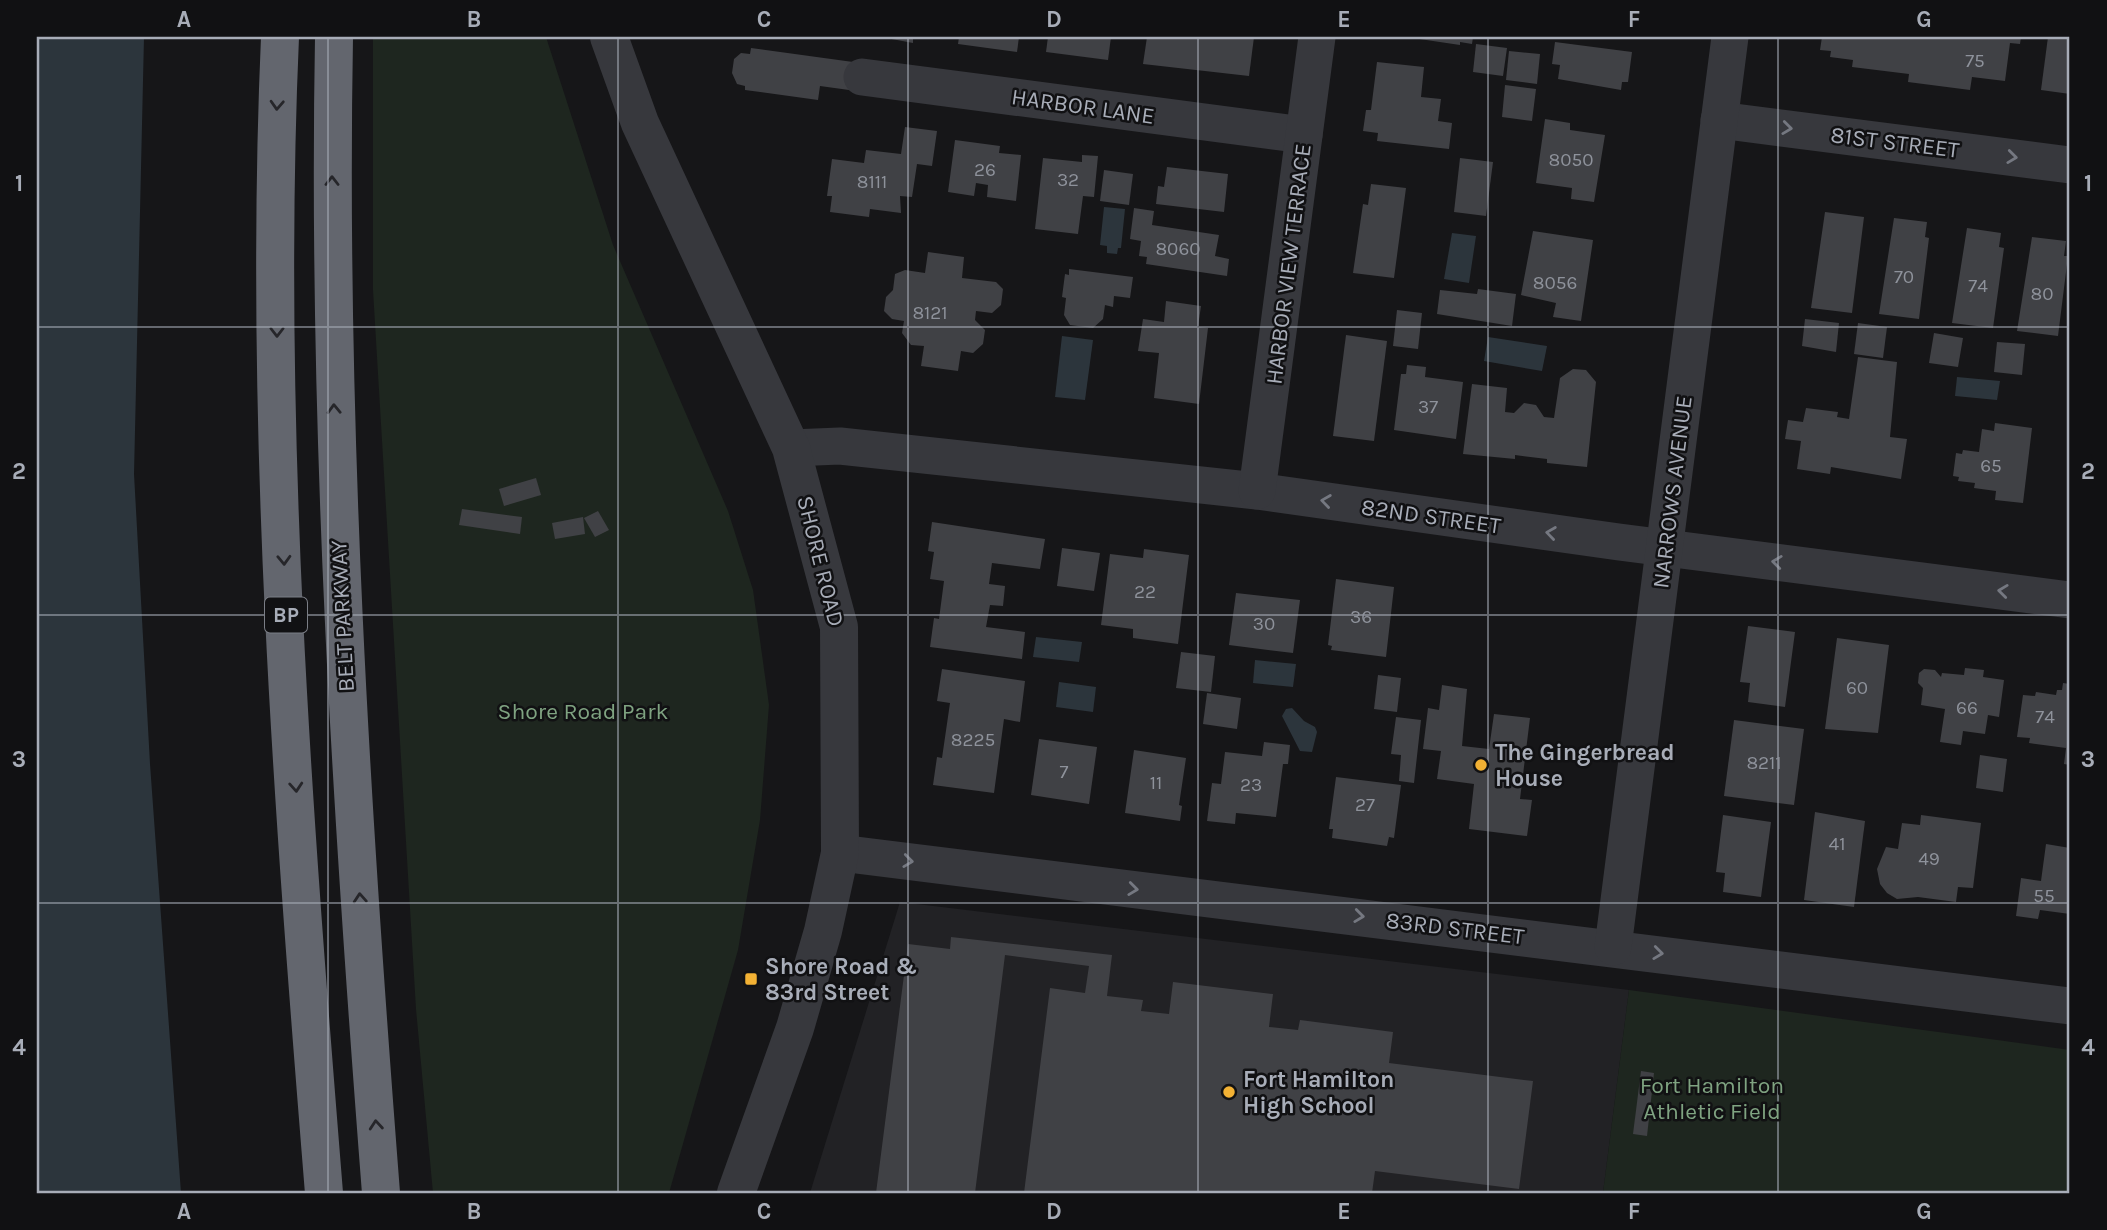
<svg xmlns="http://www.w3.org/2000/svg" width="2107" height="1230" font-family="Karla,sans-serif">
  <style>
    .built { fill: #222225 }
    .green { fill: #1e261f }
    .water { fill: #2c353c }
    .building { fill: #404145 }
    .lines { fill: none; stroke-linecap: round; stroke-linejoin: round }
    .minor { stroke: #37383d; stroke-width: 37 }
    .tertiary { stroke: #37383d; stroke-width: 38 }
    .motorway { stroke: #63666e; stroke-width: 38 }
    .oneway { stroke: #26262a }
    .oneway2 { stroke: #757881 }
    .grid { fill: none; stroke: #a8adb8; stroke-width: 2; stroke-opacity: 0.55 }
    .poi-dot { fill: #f2b134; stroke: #111113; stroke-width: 2.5 }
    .labels { text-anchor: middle; stroke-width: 5; stroke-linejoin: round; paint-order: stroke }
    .number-label { font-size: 19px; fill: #8e929b }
    .shield { fill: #111113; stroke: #7b7e86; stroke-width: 2 }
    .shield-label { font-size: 21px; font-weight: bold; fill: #a8adb8 }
    .street-label { font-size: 23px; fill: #a8adb8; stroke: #111113 }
    .park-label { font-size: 23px; fill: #7fa381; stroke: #111113 }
    .poi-label { font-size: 23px; font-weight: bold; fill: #a8adb8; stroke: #111113; text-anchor: start }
    .neatline { fill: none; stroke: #a8adb8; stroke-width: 2.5 }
    .grid-label { font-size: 23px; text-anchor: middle; font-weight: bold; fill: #a8adb8 }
  </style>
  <rect width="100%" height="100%" fill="#161618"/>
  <path class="built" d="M900 902 1629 990 1603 1193H810Z"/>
  <g class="green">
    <path d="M373 37H546L613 245 728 511 753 590 769 705 760 820 738 950 669 1193H433L416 1009 373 290Z"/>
    <path d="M1629 990 2070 1050V1193H1603Z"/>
  </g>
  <g class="water">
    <path d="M37 37H144L134 474 150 764 181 1193H37Z"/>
    <path d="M1104 207 1125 209 1121 248H1118L1117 254 1107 253V246L1100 245Z"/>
    <path d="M1452 233 1476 236 1469 283 1444 279Z"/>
    <path d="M1062 336 1093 340 1085 400 1055 397Z"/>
    <path d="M1488 337 1547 346 1542 371 1484 361Z"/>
    <path d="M1957 377 2000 381 1997 400 1955 396Z"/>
    <path d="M1036 637 1082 642 1079 662 1033 657Z"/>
    <path d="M1255 660 1296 664 1293 687 1253 683Z"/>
    <path d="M1059 682 1096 687 1093 712 1056 707Z"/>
    <path d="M1292 708 1304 721 1315 727 1317 732 1312 752 1300 751 1282 716 1286 709Z"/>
  </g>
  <g class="building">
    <path d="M881 37H913V43Z"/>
    <path d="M959 37H1019L1017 52 958 44Z"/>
    <path d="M1048 37H1111L1108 60 1046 52Z"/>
    <path d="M1147 37H1254L1249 76 1143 64Z"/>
    <path d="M1406 37H1473L1472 44 1460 42V45Z"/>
    <path d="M1822 37H2021L2020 44 2010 43 2005 81 1972 77 1970 90 1908 82 1909 74 1852 67 1853 60 1830 57 1831 51 1820 50Z"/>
    <path d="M2048 37H2070V94L2041 90Z"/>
    <path d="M1555 42 1632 52 1628 82H1622L1621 90 1558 79 1560 65 1552 64Z"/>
    <path d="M1476 44 1507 48 1503 76 1473 72Z"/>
    <path d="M751 48 853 62 849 90 820 86 818 100 745 90V86L737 84 732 73 734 59 741 53 750 54Z"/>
    <path d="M1509 51 1540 54 1537 84 1506 80Z"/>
    <path d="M1377 62 1424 67 1421 97 1441 99 1438 121 1452 123 1449 149 1377 141 1378 133 1363 131 1366 110H1371Z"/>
    <path d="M1505 85 1536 89 1532 121 1502 117Z"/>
    <path d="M1545 119 1570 123V130L1605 135 1594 202 1571 199 1572 188 1536 183Z"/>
    <path d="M905 127 937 131 932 166 917 164 912 197 900 196 901 213 870 209 869 217 830 212 832 196H827L832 159 864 163 866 150 901 154Z"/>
    <path d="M955 140 1000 146 999 153 1021 155 1016 201 987 197 988 185 976 183 974 196 948 192Z"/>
    <path d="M1082 155 1098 156 1094 197 1083 196 1078 234 1035 229 1043 158 1082 162Z"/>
    <path d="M1460 158 1493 162 1486 216 1454 212Z"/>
    <path d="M1167 167 1228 174 1224 212 1156 204 1158 186 1164 187Z"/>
    <path d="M1104 170 1133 174 1129 205 1100 201Z"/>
    <path d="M1371 184 1406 188 1394 278 1353 273 1363 204 1368 205Z"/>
    <path d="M1134 208 1154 211 1152 225 1219 235 1215 256 1229 259 1227 276 1146 264 1147 257 1139 256 1141 241 1130 239Z"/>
    <path d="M1825 212 1864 217 1852 313 1811 308Z"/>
    <path d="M1894 218 1927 222 1925 237 1929 238 1919 319 1879 314Z"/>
    <path d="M1967 228 2001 233 1999 247 2004 248 1993 328 1952 323Z"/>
    <path d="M1533 231 1593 240 1581 321 1553 317 1556 303 1521 295Z"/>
    <path d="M2032 237 2066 241 2064 256H2068L2058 336 2017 331Z"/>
    <path d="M928 252 964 257 962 278 996 282 1003 289 1001 305 992 313 976 311 975 320 985 330 983 344 973 353 961 351 958 371 921 366 924 346 911 345 902 333 904 321 892 319 884 311 886 297 893 290 895 274 905 270 925 273Z"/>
    <path d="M1069 269 1133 277 1130 298 1114 296 1113 307 1105 305 1103 319 1093 328 1070 325 1064 315 1066 298 1062 297 1065 274 1069 275Z"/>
    <path d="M1478 289 1516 294 1512 326 1437 314 1440 290 1477 294Z"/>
    <path d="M1166 301 1201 306 1198 327 1208 328 1199 404 1154 398 1159 353 1138 351 1143 319 1164 322Z"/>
    <path d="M1397 310 1422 313 1418 349 1393 346Z"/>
    <path d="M1805 319 1839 323 1836 352 1802 346Z"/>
    <path d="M1858 323 1887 327 1883 358 1854 354Z"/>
    <path d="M1934 333 1963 338 1958 367 1929 363Z"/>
    <path d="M1346 335 1387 341 1374 441 1333 436Z"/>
    <path d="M1997 342 2025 344 2022 375 1994 372Z"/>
    <path d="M1858 357 1897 362 1890 437 1907 439 1901 479 1831 467 1830 474 1797 469 1801 441 1785 439 1788 420 1803 422 1806 408 1838 412 1837 417 1849 419Z"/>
    <path d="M1407 365 1426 367 1425 377 1463 382 1456 439 1394 430 1401 374H1406Z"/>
    <path d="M1573 369 1586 370 1596 382 1587 467 1547 463V459L1515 455V459L1463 454 1472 384 1507 388 1505 412 1514 413 1524 403 1536 405 1544 417 1554 418 1560 378Z"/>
    <path d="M1995 423 2032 428 2023 503 1995 500 1996 491 1974 488 1975 483 1958 481 1959 477 1953 476 1956 453 1962 454 1963 450 1979 452 1982 429 1994 431Z"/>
    <path d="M536 478 541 495 504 506 499 489Z"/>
    <path d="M462 509 522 517 520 534 459 525Z"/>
    <path d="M598 511 609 530 595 537 584 518Z"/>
    <path d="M583 517 585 534 555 539 552 523Z"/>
    <path d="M932 522 1045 539 1040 569 992 563 989 584 1005 586 1003 606 990 605 986 627 1025 632 1022 659 930 647 934 618 939 619 944 581 930 579 934 552 928 551Z"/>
    <path d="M1062 548 1100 553 1094 591 1057 586Z"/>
    <path d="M1144 549 1189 555 1178 644 1133 638V629L1101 625 1110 554 1143 558Z"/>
    <path d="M1336 579 1394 587 1386 657 1331 650 1332 646 1328 645Z"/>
    <path d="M1236 593 1300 600 1293 653 1229 645Z"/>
    <path d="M1748 626 1795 632 1785 707 1748 702 1750 683 1740 682Z"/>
    <path d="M1837 638 1889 645 1878 733 1825 729Z"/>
    <path d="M1181 652 1215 656 1211 692 1176 688Z"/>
    <path d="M1965 668 1984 670 1983 677 2004 680 1999 717 1988 715 1985 734 1963 731 1961 745 1940 742 1945 709 1921 705 1923 688 1918 683 1919 673 1924 669 1935 670 1941 677 1942 673 1964 675Z"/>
    <path d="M942 669 1025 681 1020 722 1004 719 994 793 933 785 937 757 942 758 950 703 937 701Z"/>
    <path d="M1378 675 1401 678 1397 712 1374 709Z"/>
    <path d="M2063 683 2070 684V765L2064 764 2066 748 2029 743 2030 738 2017 737 2023 695 2035 696 2036 692 2056 695 2057 690H2062Z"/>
    <path d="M1442 685 1467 689 1462 746 1489 749 1494 714 1530 718 1520 799 1532 800 1527 836 1469 829 1474 784 1437 779 1441 751 1423 749 1428 708 1439 710Z"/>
    <path d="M1207 693 1241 698 1237 729 1203 724Z"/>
    <path d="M1396 717 1421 720 1414 783 1399 781 1401 755 1391 754Z"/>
    <path d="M1734 720 1804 729 1794 805 1724 796Z"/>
    <path d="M1039 739 1097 747 1089 804 1031 795Z"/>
    <path d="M1264 742 1290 745 1288 764H1283L1276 817 1236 813 1235 824 1207 821 1212 783 1221 784 1225 752 1262 756Z"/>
    <path d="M1134 750 1186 758 1179 805 1182 806 1180 821 1125 813Z"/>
    <path d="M1980 755 2007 759 2003 792 1976 788Z"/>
    <path d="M1336 777 1401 785 1394 838 1389 837 1387 846 1332 838 1333 829H1329Z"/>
    <path d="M1815 812 1865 821 1854 907 1804 900Z"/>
    <path d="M1723 815 1771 822 1761 897 1723 892 1725 873 1716 872Z"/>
    <path d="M1921 815 1981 823 1973 888 1958 887 1956 902 1918 897 1897 899 1887 893 1880 884 1877 869 1886 847 1898 849 1902 823 1920 825Z"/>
    <path d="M2046 844 2070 848V914L2040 910 2038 919 2016 916 2021 878 2041 881Z"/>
    <path d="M951 937 1112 955 1107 996 1143 1000 1141 1011 1169 1014 1173 982 1273 994 1269 1027 1298 1030 1300 1020 1393 1032 1389 1063 1533 1081 1519 1189 1375 1171 1372 1193H1024L1050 988 1085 993 1089 966 1005 955 975 1193H876L908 944 950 949Z"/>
    <path d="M1641 1071 1654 1073 1647 1136 1633 1134Z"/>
  </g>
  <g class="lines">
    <g class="minor">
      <path d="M862 77 1304 135"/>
      <path d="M1719 120 2070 165"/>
      <path d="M791 448 840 446 1257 491 1619 542 2070 600"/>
      <path d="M1257 491 1317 37"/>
      <path d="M840 853 2070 1006"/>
      <path d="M1613 947 1730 37"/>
    </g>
    <path class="tertiary" d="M609 37 640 123 791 448 839 627 840 853 823 931 795 1028 736 1193"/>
    <g class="motorway">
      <path d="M280 37C263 422 293 810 324 1193"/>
      <path d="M334 37C327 423 351 808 381 1193"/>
    </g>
  </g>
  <defs><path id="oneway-chevron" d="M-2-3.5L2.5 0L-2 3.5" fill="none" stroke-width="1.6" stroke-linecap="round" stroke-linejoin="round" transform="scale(1.75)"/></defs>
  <g class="oneway">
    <use href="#oneway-chevron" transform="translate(277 105) rotate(93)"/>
    <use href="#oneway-chevron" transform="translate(332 181) rotate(-90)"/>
    <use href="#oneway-chevron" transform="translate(277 332) rotate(90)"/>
    <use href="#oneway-chevron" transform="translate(334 409) rotate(-92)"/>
    <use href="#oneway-chevron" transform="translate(284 560) rotate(88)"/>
    <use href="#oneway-chevron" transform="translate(296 787) rotate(86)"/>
    <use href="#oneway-chevron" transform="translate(360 898) rotate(-94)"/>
    <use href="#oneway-chevron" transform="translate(376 1125) rotate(-95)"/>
  </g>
  <g class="oneway2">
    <use href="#oneway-chevron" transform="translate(1787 128) rotate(7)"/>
    <use href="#oneway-chevron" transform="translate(2012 157) rotate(7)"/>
    <use href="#oneway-chevron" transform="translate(1326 501) rotate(-172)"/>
    <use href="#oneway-chevron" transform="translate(1551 533) rotate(-172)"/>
    <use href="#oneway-chevron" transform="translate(1777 562) rotate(-173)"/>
    <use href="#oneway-chevron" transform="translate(2003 591) rotate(-173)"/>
    <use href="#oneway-chevron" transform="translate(908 861) rotate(7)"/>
    <use href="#oneway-chevron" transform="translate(1133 889) rotate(7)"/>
    <use href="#oneway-chevron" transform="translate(1359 916) rotate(7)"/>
    <use href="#oneway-chevron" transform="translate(1658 953) rotate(7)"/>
  </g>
  <path class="grid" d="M328 37V1193M618 37V1193M908 37V1193M1198 37V1193M1488 37V1193M1778 37V1193M37 327H2070M37 615H2070M37 903H2070"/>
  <g class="poi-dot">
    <circle cx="1481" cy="765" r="7"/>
    <rect x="744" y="972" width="14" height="14" rx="3.5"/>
    <circle cx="1229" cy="1092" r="7"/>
  </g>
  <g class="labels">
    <g class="number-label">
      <text x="1975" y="67">75</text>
      <text x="1571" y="166">8050</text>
      <text x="985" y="176">26</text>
      <text x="1068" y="186">32</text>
      <text x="872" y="188">8111</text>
      <text x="1178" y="255">8060</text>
      <text x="1904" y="283">70</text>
      <text x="1555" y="289">8056</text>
      <text x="1978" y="292">74</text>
      <text x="2042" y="300">80</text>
      <text x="930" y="319">8121</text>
      <text x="1428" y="413">37</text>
      <text x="1991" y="472">65</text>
      <text x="1145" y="598">22</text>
      <text x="1361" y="623">36</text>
      <text x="1264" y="630">30</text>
      <text x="1857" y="694">60</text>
      <text x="1967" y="714">66</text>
      <text x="2045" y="723">74</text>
      <text x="973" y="746">8225</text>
      <text x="1764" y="769">8211</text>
      <text x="1064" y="778">7</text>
      <text x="1156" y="789">11</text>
      <text x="1251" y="791">23</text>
      <text x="1365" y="811">27</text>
      <text x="1837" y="850">41</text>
      <text x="1929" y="865">49</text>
      <text x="2044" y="902">55</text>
    </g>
    <rect class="shield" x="265" y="597.5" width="42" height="35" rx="5"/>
    <g class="shield-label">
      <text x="286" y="622">BP</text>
    </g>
    <g class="street-label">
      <text transform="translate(1083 106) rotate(8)" y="8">HARBOR LANE</text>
      <text transform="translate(1895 142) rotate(7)" y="8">81ST STREET</text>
      <text transform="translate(1288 264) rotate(-83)" y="8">HARBOR VIEW TERRACE</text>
      <text transform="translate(1672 492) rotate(-83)" y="8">NARROWS AVENUE</text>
      <text transform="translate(1431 516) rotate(8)" y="8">82ND STREET</text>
      <text transform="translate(821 561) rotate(76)" y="8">SHORE ROAD</text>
      <text transform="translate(342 616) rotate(-93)" y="8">BELT PARKWAY</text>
      <text transform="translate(1455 928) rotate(7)" y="8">83RD STREET</text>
    </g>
    <g class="park-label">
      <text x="583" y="719">Shore Road Park</text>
      <text x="1712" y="1093">Fort Hamilton<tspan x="1712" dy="26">Athletic Field</tspan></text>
    </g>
    <g class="poi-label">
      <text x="1495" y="760">The Gingerbread<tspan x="1495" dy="26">House</tspan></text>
      <text x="765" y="974">Shore Road &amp;<tspan x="765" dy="26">83rd Street</tspan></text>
      <text x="1243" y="1087">Fort Hamilton<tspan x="1243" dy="26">High School</tspan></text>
    </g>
  </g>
  <rect width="2107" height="1230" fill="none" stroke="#111113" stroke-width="77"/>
  <rect x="38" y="38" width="2030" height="1154" class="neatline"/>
  <g class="grid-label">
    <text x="184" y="27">A</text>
    <text x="474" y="27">B</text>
    <text x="764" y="27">C</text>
    <text x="1054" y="27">D</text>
    <text x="1344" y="27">E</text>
    <text x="1634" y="27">F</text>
    <text x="1924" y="27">G</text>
    <text x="19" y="191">1</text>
    <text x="2088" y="191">1</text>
    <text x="19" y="479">2</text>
    <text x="2088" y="479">2</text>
    <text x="19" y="767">3</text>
    <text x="2088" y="767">3</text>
    <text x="19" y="1055">4</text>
    <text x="2088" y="1055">4</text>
    <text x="184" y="1219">A</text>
    <text x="474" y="1219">B</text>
    <text x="764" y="1219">C</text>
    <text x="1054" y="1219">D</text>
    <text x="1344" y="1219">E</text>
    <text x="1634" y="1219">F</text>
    <text x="1924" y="1219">G</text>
  </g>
</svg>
